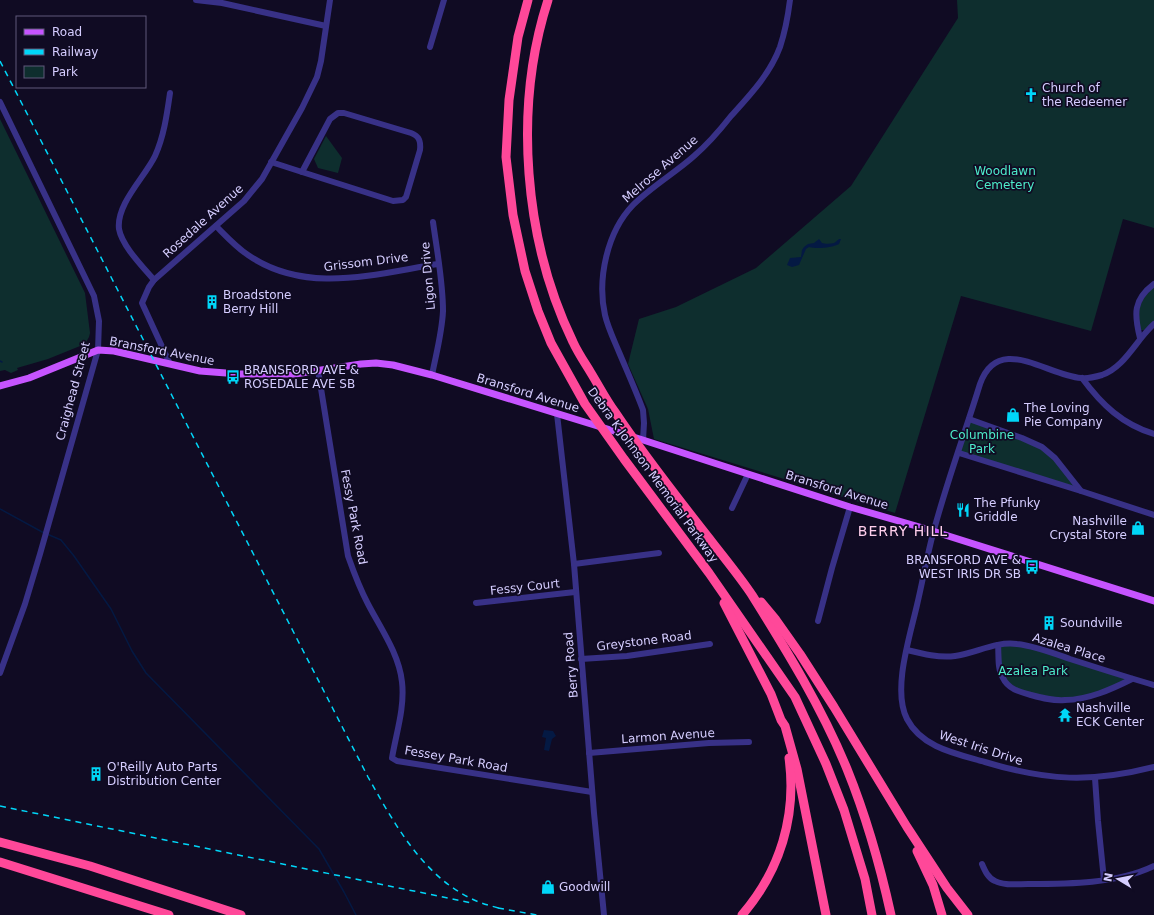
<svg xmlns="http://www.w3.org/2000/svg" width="1154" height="915" font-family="'DejaVu Sans',sans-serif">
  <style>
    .green { fill: #0e2e2e }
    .water { fill: #041943 }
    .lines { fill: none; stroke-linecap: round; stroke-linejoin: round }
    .stream { stroke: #041943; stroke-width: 1.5 }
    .minor { stroke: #383187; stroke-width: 6 }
    .major { stroke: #c654ff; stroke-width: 7 }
    .highway { stroke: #ff4899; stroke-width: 9 }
    .rail { stroke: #00d6f8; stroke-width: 1.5; stroke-dasharray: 6 5; stroke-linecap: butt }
    .labels { text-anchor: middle; stroke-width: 3.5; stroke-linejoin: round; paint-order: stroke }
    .poi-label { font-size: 12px; fill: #d5cdff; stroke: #100b23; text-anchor: start }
    .street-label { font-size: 12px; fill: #d5cdff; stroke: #100b23 }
    .park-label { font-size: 12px; fill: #4decca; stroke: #100b23 }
    .quarter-label { font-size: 14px; letter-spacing: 1px; fill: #ffcfec; stroke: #100b23 }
  </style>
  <rect width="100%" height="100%" fill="#100b23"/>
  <g class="green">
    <path d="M957 0H1154V228L1123 219 1091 331 961 296 895 513 654 439 648 409 628 364 639 319 676 307 756 268 851 186 958 18Z"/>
    <path d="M0 119 85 293 90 333 89 337 85 344 48 359 17 368 18 370 11 373 5 370 0 371Z"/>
    <path d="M326 136 342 158 338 173 318 168 314 159Z"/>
    <path d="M1154 287V321L1144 330H1141C1133 313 1141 299 1154 287Z"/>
    <path d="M969 419 1042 447 1081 491 959 453Z"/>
    <path d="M1017 644 1132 679 1120 685 1071 700 1022 692 1003 678 998 645Z"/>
  </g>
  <g class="water">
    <path d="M819 239 822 243C825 244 830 244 834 243 838 241 837 239 841 239L839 244C831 248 817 249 809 247L806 249 799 265 792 267 787 265 790 258 801 257 802 250 804 247 808 244 814 243Z"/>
    <path d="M544 730 553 731 556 736 552 739 549 751 544 750 546 738 542 737Z"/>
  </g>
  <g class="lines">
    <g class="stream">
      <path d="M0 361 2 362"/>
      <path d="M0 509 44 533"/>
      <path d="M47 534 61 540 74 556 111 609 132 651 146 673 319 849 344 892 356 915"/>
    </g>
    <g class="minor">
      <path d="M196 0 222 3 326 26"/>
      <path d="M430 47 444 0"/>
      <path d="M0 102 94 296 99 321 98 350 40 554 25 604 0 673"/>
      <path d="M338 113H344L411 133C419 136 421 141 420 150L406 197 403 200 393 201 302 172 330 119Z"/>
      <path d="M271 162 302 172"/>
      <path d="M216 226C226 236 236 247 248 255 306 295 374 274 438 264"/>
      <path d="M154 280C143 267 122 246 119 229 116 204 145 177 155 156 164 136 167 114 170 93"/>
      <path d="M1154 324C1136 340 1125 367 1102 375 1095 377 1088 379 1081 378 1046 375 998 333 980 384 965 433 947 481 934 530 927 555 923 580 917 605 910 636 892 690 907 719 922 748 957 754 985 762 1048 781 1091 783 1154 767"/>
      <path d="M1140 338C1134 314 1133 300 1154 284"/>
      <path d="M170 364 142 303 149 287 154 280 244 201 262 179 302 108 317 77 321 61 330 0"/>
      <path d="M318 370 348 556C354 573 360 589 368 604 381 629 399 654 402 682 405 707 396 734 392 758L397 761 592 792"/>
      <path d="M432 375C436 354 442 333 443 311 443 282 437 251 433 222"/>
      <path d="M1082 378C1102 405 1122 424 1154 434"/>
      <path d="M557 414 574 564 594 813 604 915"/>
      <path d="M969 419 1022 438 1042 447 1055 458 1081 491 1154 515"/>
      <path d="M643 440 644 423 643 410C636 391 627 371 619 352 614 340 608 328 605 315 597 279 607 232 633 205 652 186 675 173 694 156 708 144 720 130 731 116 750 95 770 74 780 47 785 32 788 16 790 0"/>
      <path d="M959 453 1081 491"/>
      <path d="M732 508 748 474"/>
      <path d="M574 564 659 553"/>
      <path d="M476 603 575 592"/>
      <path d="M818 621 832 568 850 507"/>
      <path d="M998 645C999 655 997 669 1003 678 1008 689 1020 692 1031 695 1042 698 1053 701 1065 700 1088 700 1112 689 1132 679"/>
      <path d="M907 650C923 654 939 658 955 656 976 653 996 641 1017 644 1035 646 1053 653 1070 659 1098 668 1126 677 1154 685"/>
      <path d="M581 659 627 656 710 644"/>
      <path d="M589 753 709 743 749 742"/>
      <path d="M1095 778 1098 821 1104 880"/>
      <path d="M982 864C985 871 988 878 995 881 1004 886 1018 884 1028 884 1068 884 1117 884 1154 866"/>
    </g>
    <path class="major" d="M0 386 29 378 98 350 114 351 200 371 239 374H295L361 364 376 363 393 365 432 375 643 440 748 474 850 507 923 528 1154 601"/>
    <g class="highway">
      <path d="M528 0 518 37 509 100 506 157 513 215 525 271 538 311 551 343 585 404 624 459 709 573 795 697 826 764 844 810 865 879 872 915"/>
      <path d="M548 0C513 108 524 241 573 342 578 353 585 363 591 373 599 386 606 400 615 412 645 457 679 500 712 542 726 560 740 577 752 595 787 651 822 708 847 769 866 816 880 865 891 915"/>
      <path d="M761 602 776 620 800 654 834 707 907 827 947 888 968 915"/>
      <path d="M724 603 771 694 781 720 785 726 797 769 826 915"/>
      <path d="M0 842 90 866 241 915"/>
      <path d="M917 851 933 885 942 915"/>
      <path d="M0 862 169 915"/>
      <path d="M742 915C780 871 797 816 789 758"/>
    </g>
    <g class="rail">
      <path d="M0 61 368 777C394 823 422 875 472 899 482 904 492 906 502 909"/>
      <path d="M0 806 472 903"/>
      <path d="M498 908 537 915"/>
    </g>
  </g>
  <defs>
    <symbol id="church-bare" viewBox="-9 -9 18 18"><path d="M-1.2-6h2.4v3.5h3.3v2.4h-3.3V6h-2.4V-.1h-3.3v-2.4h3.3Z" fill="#00d6f8" stroke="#100b23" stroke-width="2.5" paint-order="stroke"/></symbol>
    <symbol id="building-bare" viewBox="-9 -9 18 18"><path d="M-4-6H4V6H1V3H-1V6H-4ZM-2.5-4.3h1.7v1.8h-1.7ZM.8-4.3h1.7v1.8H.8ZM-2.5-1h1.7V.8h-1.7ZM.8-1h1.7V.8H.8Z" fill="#00d6f8" stroke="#100b23" stroke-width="2.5" paint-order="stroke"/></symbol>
    <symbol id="bus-bare" viewBox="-9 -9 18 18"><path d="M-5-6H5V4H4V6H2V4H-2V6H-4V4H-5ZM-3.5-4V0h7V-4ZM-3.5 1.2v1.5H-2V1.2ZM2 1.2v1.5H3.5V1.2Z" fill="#00d6f8" stroke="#100b23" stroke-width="2.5" paint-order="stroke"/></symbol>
    <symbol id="shop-bare" viewBox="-9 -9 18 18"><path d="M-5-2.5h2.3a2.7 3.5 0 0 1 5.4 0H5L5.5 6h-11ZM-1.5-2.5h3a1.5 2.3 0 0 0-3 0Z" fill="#00d6f8" stroke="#100b23" stroke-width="2.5" paint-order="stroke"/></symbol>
    <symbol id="restaurant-bare" viewBox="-9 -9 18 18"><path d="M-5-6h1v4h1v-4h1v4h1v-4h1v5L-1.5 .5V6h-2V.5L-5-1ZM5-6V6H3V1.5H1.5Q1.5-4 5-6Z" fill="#00d6f8" stroke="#100b23" stroke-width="2.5" paint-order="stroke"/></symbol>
    <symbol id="temple-bare" viewBox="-9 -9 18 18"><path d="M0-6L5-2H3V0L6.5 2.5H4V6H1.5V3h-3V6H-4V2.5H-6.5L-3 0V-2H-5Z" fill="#00d6f8" stroke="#100b23" stroke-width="2.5" paint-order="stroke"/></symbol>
  </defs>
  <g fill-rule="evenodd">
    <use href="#church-bare" x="1021" y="85" width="20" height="20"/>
    <use href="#building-bare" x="202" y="292" width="20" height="20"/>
    <use href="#bus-bare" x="223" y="367" width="20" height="20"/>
    <use href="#shop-bare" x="1003" y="405" width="20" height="20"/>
    <use href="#restaurant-bare" x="953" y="500" width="20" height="20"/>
    <use href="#shop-bare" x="1128" y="518" width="20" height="20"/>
    <use href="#bus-bare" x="1022" y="557" width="20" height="20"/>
    <use href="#building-bare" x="1039" y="613" width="20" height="20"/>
    <use href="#temple-bare" x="1055" y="705" width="20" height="20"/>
    <use href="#building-bare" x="86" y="764" width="20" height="20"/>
    <use href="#shop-bare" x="538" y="877" width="20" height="20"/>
  </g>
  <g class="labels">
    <g class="poi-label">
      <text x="1042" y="92">Church of<tspan x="1042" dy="14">the Redeemer</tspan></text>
      <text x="223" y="299">Broadstone<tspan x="223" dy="14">Berry Hill</tspan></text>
      <text x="244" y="374">BRANSFORD AVE &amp;<tspan x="244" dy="14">ROSEDALE AVE SB</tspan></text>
      <text x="1024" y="412">The Loving<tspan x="1024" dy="14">Pie Company</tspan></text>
      <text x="974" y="507">The Pfunky<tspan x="974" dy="14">Griddle</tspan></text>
      <text x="1127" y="525" text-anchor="end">Nashville<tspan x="1127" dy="14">Crystal Store</tspan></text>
      <text x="1021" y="564" text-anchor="end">BRANSFORD AVE &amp;<tspan x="1021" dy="14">WEST IRIS DR SB</tspan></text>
      <text x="1060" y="627">Soundville</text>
      <text x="1076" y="712">Nashville<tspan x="1076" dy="14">ECK Center</tspan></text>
      <text x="107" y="771">O'Reilly Auto Parts<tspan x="107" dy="14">Distribution Center</tspan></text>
      <text x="559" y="891">Goodwill</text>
    </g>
    <g class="street-label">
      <text transform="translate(660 169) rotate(-41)" y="4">Melrose Avenue</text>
      <text transform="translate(203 221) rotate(-42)" y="4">Rosedale Avenue</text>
      <text transform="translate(366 262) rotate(-7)" y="4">Grissom Drive</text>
      <text transform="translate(428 276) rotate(-95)" y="4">Ligon Drive</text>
      <text transform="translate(162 351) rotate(11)" y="4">Bransford Avenue</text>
      <text transform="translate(73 391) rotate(-75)" y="4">Craighead Street</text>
      <text transform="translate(528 393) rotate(17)" y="4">Bransford Avenue</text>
      <text transform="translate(653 475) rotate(54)" y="4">Debra K Johnson Memorial Parkway</text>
      <text transform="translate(837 490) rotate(17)" y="4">Bransford Avenue</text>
      <text transform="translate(354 517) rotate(79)" y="4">Fessy Park Road</text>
      <text transform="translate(525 587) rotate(-6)" y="4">Fessy Court</text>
      <text transform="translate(644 641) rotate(-7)" y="4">Greystone Road</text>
      <text transform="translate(1069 648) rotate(17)" y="4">Azalea Place</text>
      <text transform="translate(571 665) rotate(-95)" y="4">Berry Road</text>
      <text transform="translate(668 736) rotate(-4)" y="4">Larmon Avenue</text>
      <text transform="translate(981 748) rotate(18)" y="4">West Iris Drive</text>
      <text transform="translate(456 759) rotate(10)" y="4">Fessey Park Road</text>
    </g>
    <g class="park-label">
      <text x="1005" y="175">Woodlawn<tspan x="1005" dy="14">Cemetery</tspan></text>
      <text x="982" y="439">Columbine<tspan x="982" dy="14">Park</tspan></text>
      <text x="1033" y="675">Azalea Park</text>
    </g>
    <g class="quarter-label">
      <text x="903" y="536">BERRY HILL</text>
    </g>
  </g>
  <rect x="16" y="16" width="130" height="72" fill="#100b23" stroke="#5f597b"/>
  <rect x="24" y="29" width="20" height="6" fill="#c654ff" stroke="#5f597b"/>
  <text x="52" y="36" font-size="12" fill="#d5cdff">Road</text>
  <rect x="24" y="49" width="20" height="6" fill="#00d6f8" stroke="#5f597b"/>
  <text x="52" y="56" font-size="12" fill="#d5cdff">Railway</text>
  <rect x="24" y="66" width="20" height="12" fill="#0e2e2e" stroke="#5f597b"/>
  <text x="52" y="76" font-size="12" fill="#d5cdff">Park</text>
  <g transform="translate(1118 879) rotate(280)" stroke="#100b23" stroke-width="3" paint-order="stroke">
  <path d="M0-3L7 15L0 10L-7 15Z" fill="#d5cdff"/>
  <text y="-6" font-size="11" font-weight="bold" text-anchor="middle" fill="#d5cdff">N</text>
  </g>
</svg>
